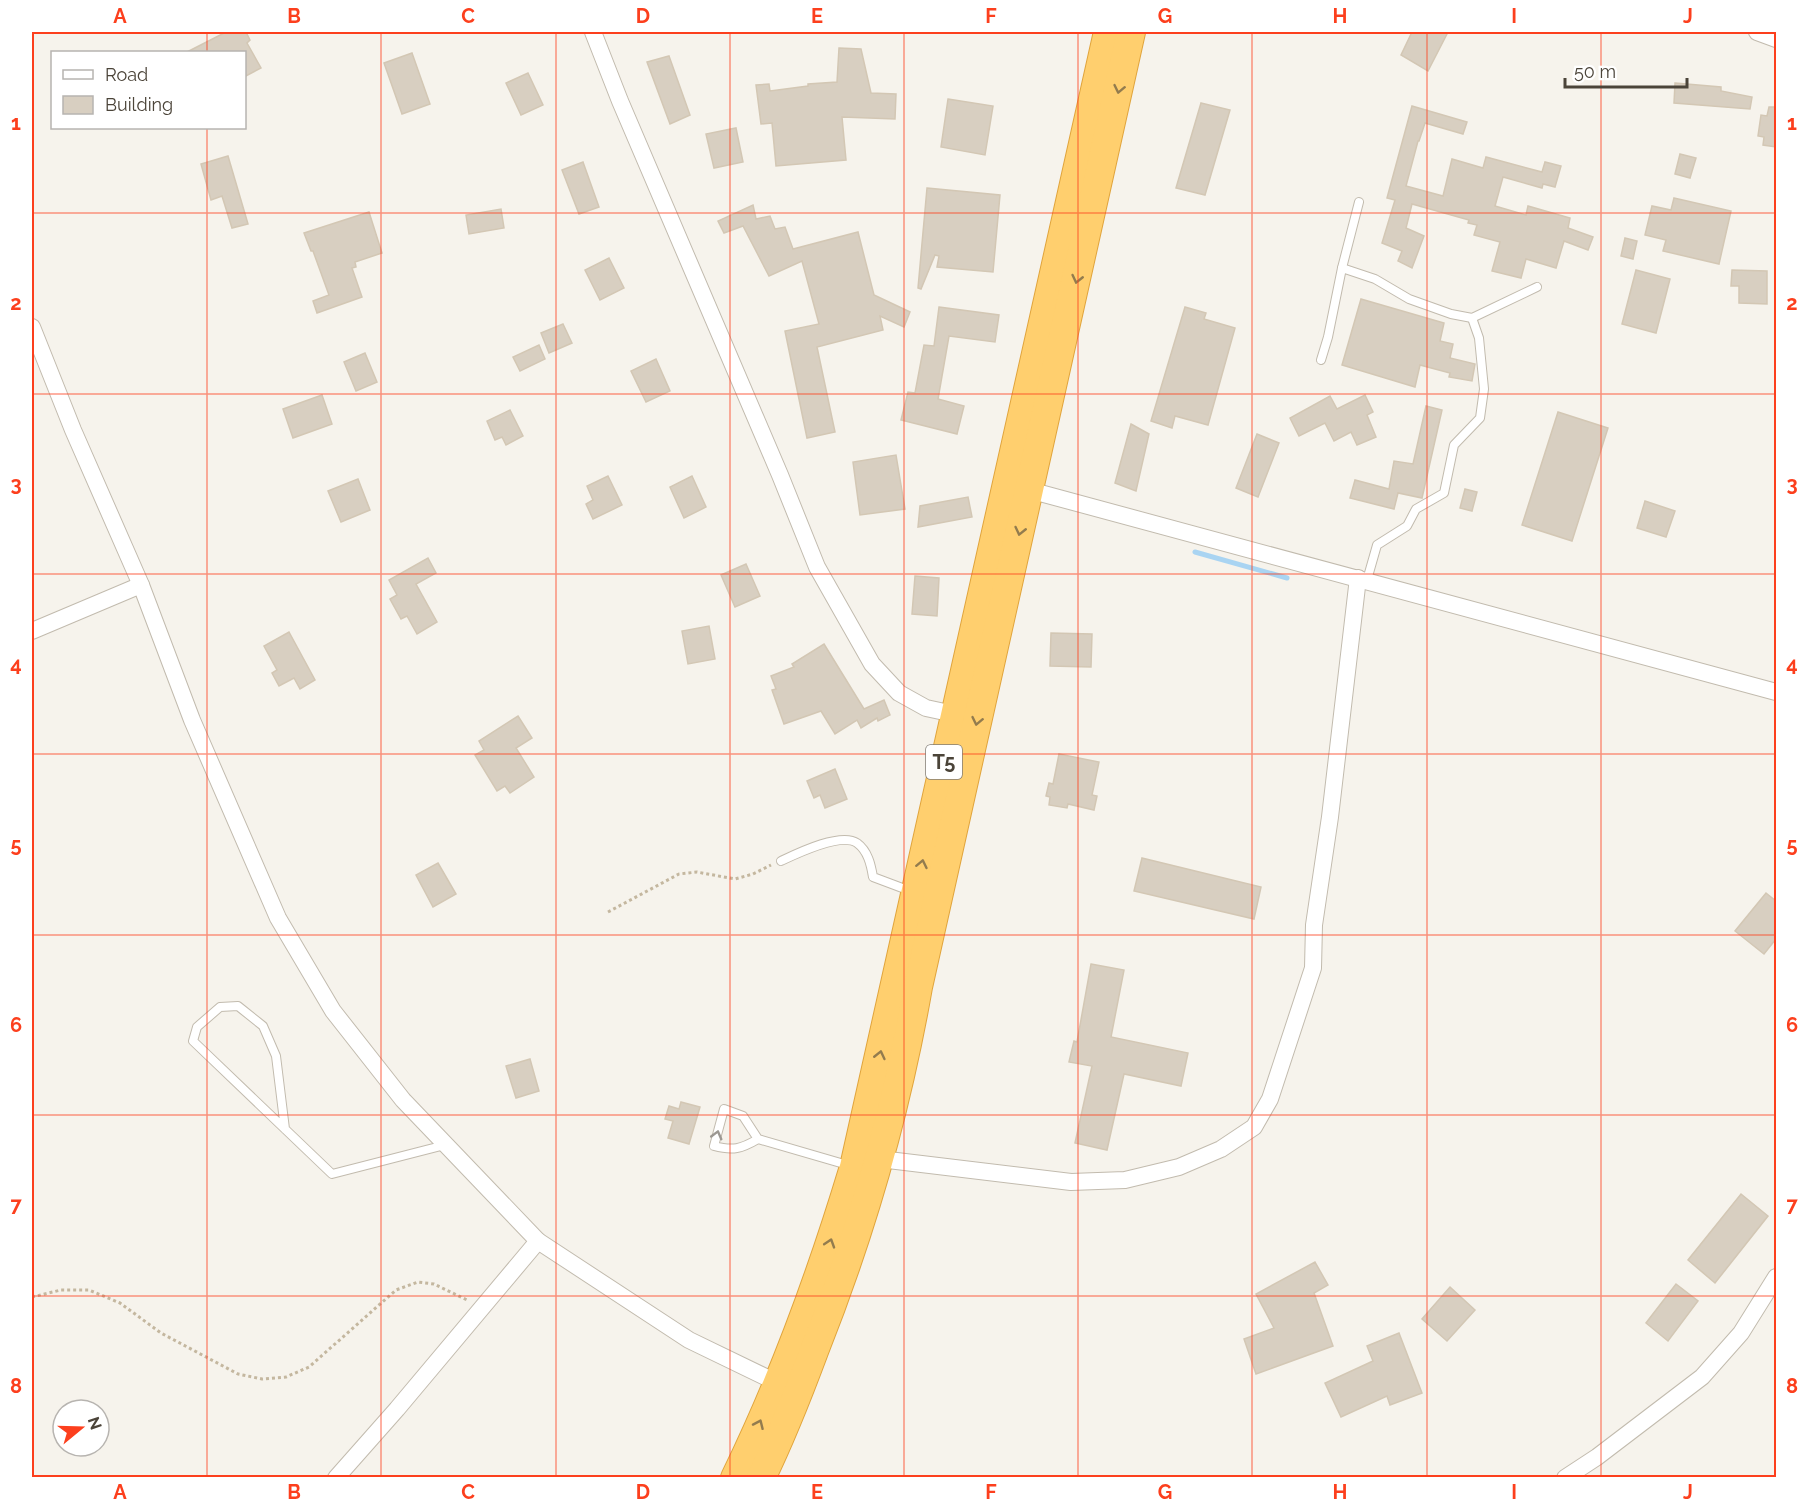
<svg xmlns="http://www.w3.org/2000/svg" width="1808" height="1509" font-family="Raleway,sans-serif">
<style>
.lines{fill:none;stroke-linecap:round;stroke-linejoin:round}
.stream{stroke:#a9d4f2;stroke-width:5}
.building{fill:#d8cfc1;stroke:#d3c7b4;stroke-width:1.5}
.lane-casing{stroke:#c2bbae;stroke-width:10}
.street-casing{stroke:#c2bbae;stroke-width:18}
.highway-casing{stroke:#e0a43c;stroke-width:30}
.path{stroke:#c4b79f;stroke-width:3;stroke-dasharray:3 3;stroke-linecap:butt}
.lane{stroke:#fff;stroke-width:8}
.street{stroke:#fff;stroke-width:16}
.highway{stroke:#ffcf6e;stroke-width:28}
.oneway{stroke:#937c4e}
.oneway2{stroke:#9c9892}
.grid{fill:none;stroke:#fc3f1d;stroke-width:1.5;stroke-opacity:0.55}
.labels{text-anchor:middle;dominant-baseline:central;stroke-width:6;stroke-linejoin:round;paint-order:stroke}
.shield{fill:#fff;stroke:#817c74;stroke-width:1.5}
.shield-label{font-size:20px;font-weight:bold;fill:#4b4439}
.neatline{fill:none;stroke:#fc3f1d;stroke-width:2}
.grid-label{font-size:20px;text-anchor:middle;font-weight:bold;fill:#fc3f1d}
</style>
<rect width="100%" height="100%" fill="#f6f3ec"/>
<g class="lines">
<path class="stream" d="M1195 552 1287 578"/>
</g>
<g class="building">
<path d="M226 32H246L250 40 247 43 261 68 244 77V52H187Z"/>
<path d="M1412 32H1448L1428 71 1401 55Z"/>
<path d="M839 48 861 49 871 93 896 94 895 119 842 117 846 160 776 166 772 123 761 124 756 85 769 84 770 91 808 86V84L837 82Z"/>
<path d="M412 53 430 104 402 114 384 63Z"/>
<path d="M669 56 690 115 670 124 647 62Z"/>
<path d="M528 73 543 105 521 115 506 83Z"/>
<path d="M1675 83 1721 87V91L1752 97 1750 109 1674 103Z"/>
<path d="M948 99 993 106 985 155 941 147Z"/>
<path d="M1201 103 1230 110 1205 195 1176 188Z"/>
<path d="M1412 106 1467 122 1463 134 1425 123 1419 141H1418L1406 186 1443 196 1452 159 1483 168 1486 157 1542 172 1545 162 1561 166 1555 187 1543 184 1542 188 1503 177 1495 206 1526 215 1528 206 1570 218 1568 228 1593 237 1588 250 1564 241 1556 268 1526 259 1521 278 1492 271 1500 242 1474 235 1477 225 1468 223 1469 220 1412 204 1406 228 1424 236 1412 268 1398 261 1402 251 1382 243 1395 200 1387 198Z"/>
<path d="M1769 107H1776V147L1763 145 1764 137 1758 136 1761 115 1767 116Z"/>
<path d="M736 128 743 162 714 168 706 134Z"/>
<path d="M1680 154 1696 158 1690 178 1675 174Z"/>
<path d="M228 156 248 224 232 228 222 196 211 200 201 164Z"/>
<path d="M583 162 599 207 579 214 562 170Z"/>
<path d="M927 188 1000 195 993 272 937 267 939 256 935 255 921 289 918 288Z"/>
<path d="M1674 198 1731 211 1719 264 1663 251 1666 240 1645 235 1652 206 1671 210Z"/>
<path d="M753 205 756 219 770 216 775 229 785 227 793 249 858 232 874 295 910 312 904 327 880 316 883 330 817 347 835 432 807 438 785 331 819 324 802 261 769 276 743 226 724 233 718 221Z"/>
<path d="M501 209 504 228 469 234 466 215Z"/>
<path d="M369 212 382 253 355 262 356 267 352 268 362 297 317 313 313 301 329 295 313 251H311L304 233Z"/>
<path d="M1625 238 1637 241 1633 259 1621 256Z"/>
<path d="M609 258 624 288 600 300 585 270Z"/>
<path d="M1636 270 1670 279 1656 333 1622 324Z"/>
<path d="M1732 270 1767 271V304L1739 303V286H1731Z"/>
<path d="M1361 299 1444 323 1440 341 1453 344 1450 358 1475 364 1472 381 1449 377 1450 373 1420 365 1415 387 1342 365Z"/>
<path d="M939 307 999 315 995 342 949 336 938 399 964 406 957 434 901 420 908 392 915 393 924 345 934 346Z"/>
<path d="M1185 307 1206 313 1204 319 1235 328 1208 425 1175 416 1172 428 1151 421Z"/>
<path d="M563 324 572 343 549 353 541 333Z"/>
<path d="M539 345 545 359 520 371 513 357Z"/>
<path d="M365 353 377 382 356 391 344 362Z"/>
<path d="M656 359 670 391 646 402 631 371Z"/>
<path d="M322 395 332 424 293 438 283 409Z"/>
<path d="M1365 395 1373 412 1367 415 1376 437 1357 445 1351 432 1334 441 1325 423 1299 436 1290 418 1330 396 1337 409Z"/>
<path d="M1426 406 1442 410 1422 498 1398 493 1394 509 1350 498 1355 480 1389 489 1394 461 1413 464Z"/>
<path d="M510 410 523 436 506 445 502 437 495 440 487 421Z"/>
<path d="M1558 412 1608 428 1572 541 1522 525Z"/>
<path d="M1131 424 1149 434 1136 491 1115 483Z"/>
<path d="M1257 434 1279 443 1258 497 1236 488Z"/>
<path d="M896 455 905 509 860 515 853 462Z"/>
<path d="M608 476 622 505 593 519 586 504 593 500 587 486Z"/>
<path d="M692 476 706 507 684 518 670 487Z"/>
<path d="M358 479 370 510 341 522 328 491Z"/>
<path d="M1465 489 1477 492 1472 511 1460 508Z"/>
<path d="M968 497 972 517 918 527 920 506Z"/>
<path d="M1645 501 1675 511 1666 537 1637 528Z"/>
<path d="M428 558 436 573 416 584 437 622 417 634 407 616 401 619 390 599 397 595 389 580Z"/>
<path d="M746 564 760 596 735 607 721 575Z"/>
<path d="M915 576 939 578 937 616 912 614Z"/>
<path d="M709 626 715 659 688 664 682 631Z"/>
<path d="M289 632 315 680 300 689 294 678 279 686 272 673 277 670 264 646Z"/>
<path d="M1051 633 1092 634 1091 667 1050 666Z"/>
<path d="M824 644 864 709 884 700 890 715 878 721 877 718 861 728 857 720 835 734 821 711 784 724 772 690 776 689 771 676 794 667 792 664Z"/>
<path d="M518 716 532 738 516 748 534 777 510 793 505 786 497 791 475 755 484 750 479 741Z"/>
<path d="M1059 754 1099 762 1092 795 1097 796 1094 810 1068 804 1067 808 1049 805 1050 797 1046 796 1049 783 1053 784Z"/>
<path d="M835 769 847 799 825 808 820 795 814 798 807 781Z"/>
<path d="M1142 858 1261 887 1254 919 1134 891Z"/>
<path d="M438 863 456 894 433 907 416 875Z"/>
<path d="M1766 893 1776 901V939L1764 954 1735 931Z"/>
<path d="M1091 964 1124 970 1111 1037 1188 1053 1181 1086 1124 1074 1107 1150 1075 1143 1092 1066 1069 1062 1074 1041 1077 1042Z"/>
<path d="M530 1059 539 1091 516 1098 506 1066Z"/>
<path d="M681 1102 700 1107 689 1144 668 1138 673 1121 665 1119 669 1106 679 1109Z"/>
<path d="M1741 1194 1768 1216 1715 1283 1688 1260Z"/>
<path d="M1315 1262 1328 1285 1314 1293 1333 1346 1256 1374 1244 1339 1274 1328 1256 1294Z"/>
<path d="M1676 1284 1698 1301 1668 1341 1646 1323Z"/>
<path d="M1450 1287 1475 1310 1447 1341 1422 1319Z"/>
<path d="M1399 1333 1422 1393 1390 1405 1387 1396 1341 1417 1325 1383 1373 1361 1367 1346Z"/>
</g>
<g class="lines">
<defs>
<g id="lane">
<path d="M1342 268 1375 279 1409 299 1451 314 1472 318 1537 287"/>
<path d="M1321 360 1328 337 1342 268 1359 202"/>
<path d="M1367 580 1377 545 1407 526 1416 509 1444 493 1454 445 1480 418 1484 389 1479 338 1472 318"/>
<path d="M781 861C798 853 841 832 857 843 868 851 871 865 873 877L913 892"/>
<path d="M285 1129 276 1056 263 1026 238 1006 220 1007 197 1027 193 1041 332 1174 445 1145"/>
<path d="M758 1139C741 1149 733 1151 714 1146L724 1109 743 1116 758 1139 851 1166"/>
</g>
<g id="street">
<path d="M593 32 620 101 780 475 817 567 872 664 899 693 926 708 954 714"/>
<path d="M1757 32 1776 39"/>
<path d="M32 327 73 430 141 585 192 720 278 918 333 1011 403 1100 538 1241 689 1340 784 1386"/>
<path d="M1029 490 1776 692"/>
<path d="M32 631 141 585"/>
<path d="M880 1159 1071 1182 1125 1180 1179 1167 1221 1149 1254 1127 1270 1099 1313 968 1314 925 1330 817 1358 578"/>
<path d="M336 1478 397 1409 538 1241"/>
<path d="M1565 1478 1597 1457 1702 1377 1741 1333 1776 1277"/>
</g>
<g id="highway">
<path d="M735 1478C784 1378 822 1273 854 1167L1108 32"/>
<path d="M761 1478C781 1437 798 1394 814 1351 861 1233 896 1112 918 987L1131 32"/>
</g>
</defs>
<use href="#lane" class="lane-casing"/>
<use href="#street" class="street-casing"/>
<use href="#highway" class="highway-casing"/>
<g class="path">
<path d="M608 912 679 874 697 872 735 879 753 874 771 865"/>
<path d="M32 1297 61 1290H89L120 1303 161 1333 238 1374 262 1379 286 1377 309 1367 396 1290 418 1282 434 1284 467 1300"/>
</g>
<use href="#lane" class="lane"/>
<use href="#street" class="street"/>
<use href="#highway" class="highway"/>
</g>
<defs><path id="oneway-chevron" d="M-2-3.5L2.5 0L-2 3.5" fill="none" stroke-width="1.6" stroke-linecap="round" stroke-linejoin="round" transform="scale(1.5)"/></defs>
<g class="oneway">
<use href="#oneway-chevron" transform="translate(1119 89) rotate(102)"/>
<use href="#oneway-chevron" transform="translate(1077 279) rotate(103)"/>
<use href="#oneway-chevron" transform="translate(1020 531) rotate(103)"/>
<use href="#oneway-chevron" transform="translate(977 721) rotate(102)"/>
<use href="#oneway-chevron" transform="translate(922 864) rotate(-78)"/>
<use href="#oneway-chevron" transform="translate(880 1055) rotate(-77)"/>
<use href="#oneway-chevron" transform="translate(830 1243) rotate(-72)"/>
<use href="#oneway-chevron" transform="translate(759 1424) rotate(-66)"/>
</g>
<use class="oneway2" href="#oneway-chevron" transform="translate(717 1135) rotate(-75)"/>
<path class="grid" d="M207 32V52M381 32V1478M556 32V1478M730 32V1478M904 32V1478M1078 32V1478M1252 32V1478M1427 32V1478M1601 32V1478M207 128V1478M32 213H1776M32 394H1776M32 574H1776M32 754H1776M32 935H1776M32 1115H1776M32 1296H1776"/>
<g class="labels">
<rect class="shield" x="926" y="745" width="36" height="34" rx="4.5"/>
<g class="shield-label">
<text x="944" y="762">T5</text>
</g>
</g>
<rect width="1808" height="1509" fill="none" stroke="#ffffff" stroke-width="66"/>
<rect x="51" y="51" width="195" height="78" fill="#ffffff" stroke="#b7b4b0" stroke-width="1.5"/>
<rect x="63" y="70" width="30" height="9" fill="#ffffff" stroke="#b7b4b0" stroke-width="1.5"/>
<text x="105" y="81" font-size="18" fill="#4b4439">Road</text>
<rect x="63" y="96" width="30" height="18" fill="#d8cfc1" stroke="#b7b4b0" stroke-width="1.5"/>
<text x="105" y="111" font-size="18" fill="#4b4439">Building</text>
<g transform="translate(81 1428) rotate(71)"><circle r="28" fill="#ffffff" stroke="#b7b4b0" stroke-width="1.5"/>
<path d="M0-4.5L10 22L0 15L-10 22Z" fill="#fc3f1d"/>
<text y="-9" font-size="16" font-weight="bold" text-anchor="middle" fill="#4b4439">N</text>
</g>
<path d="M1565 78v9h122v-9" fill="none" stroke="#4b4439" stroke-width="3"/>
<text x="1574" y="78" font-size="18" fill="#4b4439" stroke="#ffffff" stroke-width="4.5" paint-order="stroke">50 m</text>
<rect x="33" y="33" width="1742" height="1443" class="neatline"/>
<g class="grid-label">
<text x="120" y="23">A</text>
<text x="294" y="23">B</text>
<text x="468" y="23">C</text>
<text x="643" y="23">D</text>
<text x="817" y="23">E</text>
<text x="991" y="23">F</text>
<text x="1165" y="23">G</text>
<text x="1340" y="23">H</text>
<text x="1514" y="23">I</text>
<text x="1688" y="23">J</text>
<text x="16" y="130">1</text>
<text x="1792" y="130">1</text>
<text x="16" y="310">2</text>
<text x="1792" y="310">2</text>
<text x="16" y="491">3</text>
<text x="1792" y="491">3</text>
<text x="16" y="671">4</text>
<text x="1792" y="671">4</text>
<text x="16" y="852">5</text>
<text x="1792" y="852">5</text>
<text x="16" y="1032">6</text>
<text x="1792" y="1032">6</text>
<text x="16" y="1212">7</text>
<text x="1792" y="1212">7</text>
<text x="16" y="1393">8</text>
<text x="1792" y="1393">8</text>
<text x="120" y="1499">A</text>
<text x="294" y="1499">B</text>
<text x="468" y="1499">C</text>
<text x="643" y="1499">D</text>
<text x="817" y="1499">E</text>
<text x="991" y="1499">F</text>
<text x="1165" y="1499">G</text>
<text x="1340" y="1499">H</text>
<text x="1514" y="1499">I</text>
<text x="1688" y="1499">J</text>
</g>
</svg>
